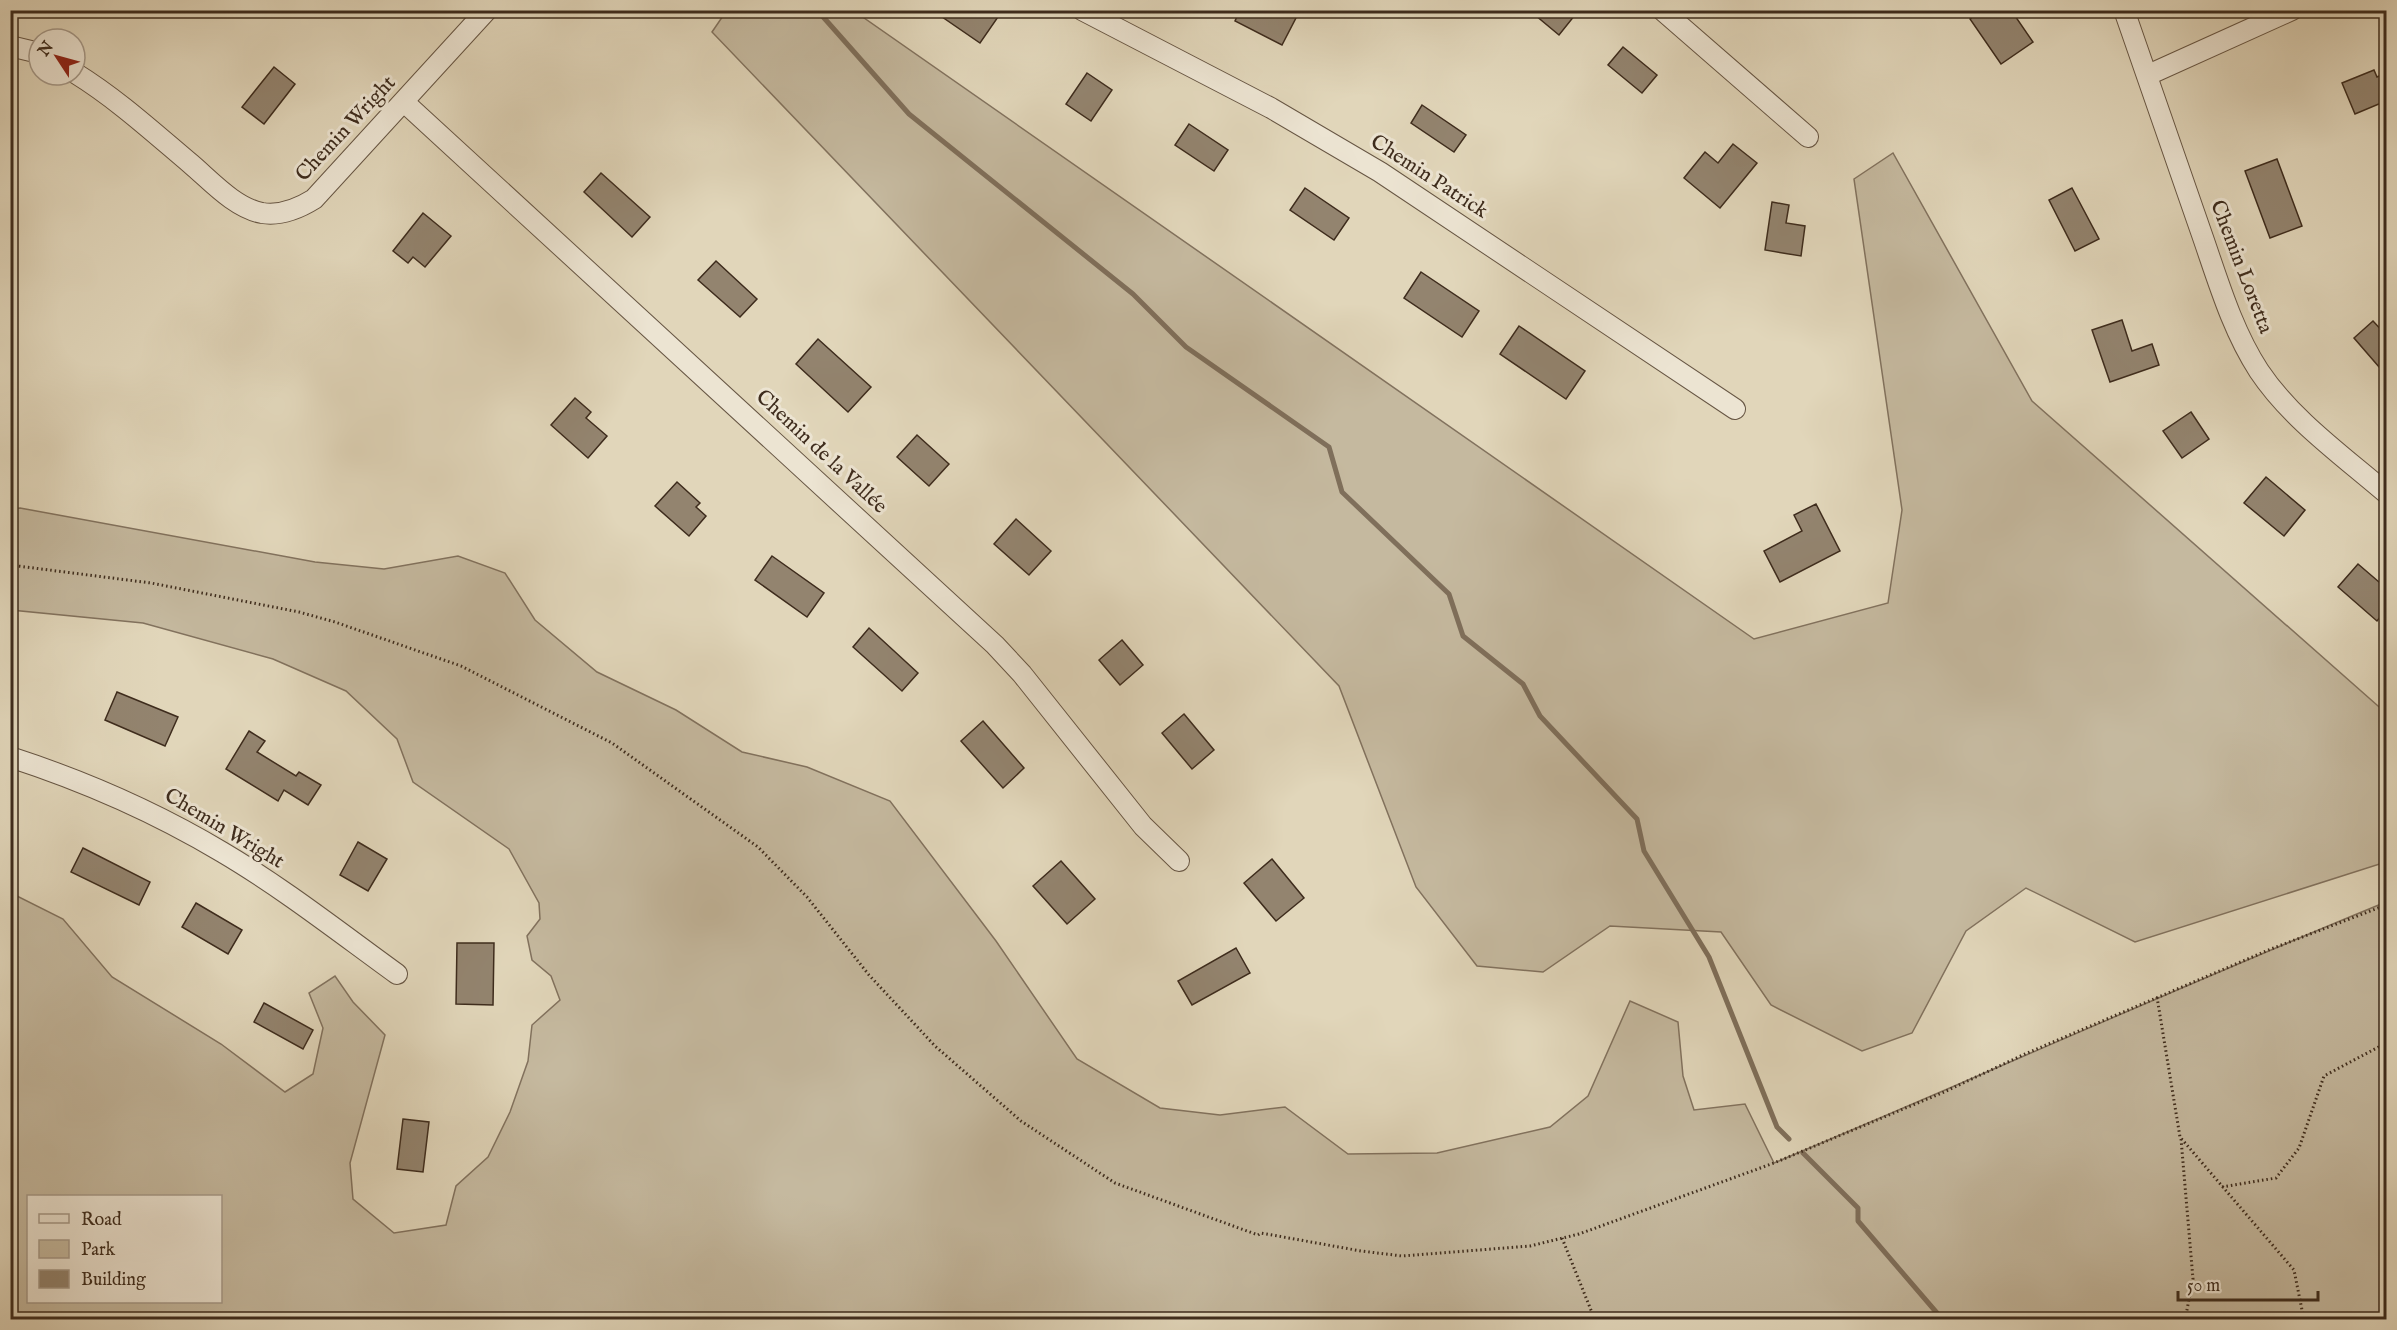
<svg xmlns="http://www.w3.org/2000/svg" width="2397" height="1330" font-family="'IM FELL English',serif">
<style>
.green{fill:#c5b99f;stroke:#82725e;stroke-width:1.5;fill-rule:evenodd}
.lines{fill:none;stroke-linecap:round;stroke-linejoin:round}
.stream{stroke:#7f6f5b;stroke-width:5}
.building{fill:#93846f;stroke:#3e2c1d;stroke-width:1.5}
.street-casing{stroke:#675644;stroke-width:22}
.path{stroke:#3e2c1d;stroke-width:3;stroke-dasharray:1.5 3;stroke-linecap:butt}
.street{stroke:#ece4d2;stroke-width:20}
.labels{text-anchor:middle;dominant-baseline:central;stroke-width:6;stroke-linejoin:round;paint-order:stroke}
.street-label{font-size:21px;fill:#3e2c1d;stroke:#ece4d2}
</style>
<rect width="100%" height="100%" fill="#e1d6ba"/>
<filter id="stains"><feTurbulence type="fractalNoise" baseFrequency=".00333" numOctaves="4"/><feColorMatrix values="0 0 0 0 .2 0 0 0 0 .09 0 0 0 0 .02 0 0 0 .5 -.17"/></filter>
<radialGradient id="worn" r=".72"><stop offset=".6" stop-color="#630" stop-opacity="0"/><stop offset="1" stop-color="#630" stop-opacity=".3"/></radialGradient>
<g class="green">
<path d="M727 10 854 11 1754 639 1888 603 1902 510 1854 179 1893 153 2032 401 2386 713V862L2135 942 2026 888 1966 931 1912 1033 1862 1051 1771 1005 1721 932 1610 926 1543 972 1477 966 1416 887 1339 686 712 32Z"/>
<path d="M20 508 315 562 384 569 458 556 505 573 535 620 597 672 676 710 742 752 807 767 890 801 996 941 1077 1059 1160 1108 1220 1115 1285 1107 1348 1154 1437 1153 1550 1127 1588 1096 1630 1001 1678 1022 1683 1076 1694 1110 1745 1104 1774 1163C1979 1077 2181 986 2386 902V1319H11V893L63 919 112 977 221 1044 285 1092 313 1074 323 1028 309 993 335 976 353 1002 385 1035 350 1163 353 1199 394 1233 446 1225 456 1186 488 1157 510 1112 528 1061 532 1025 560 1000 551 976 532 960 527 936 540 919 539 903 509 849 413 782 397 739 346 691 273 659 143 623 11 610V509ZM28 1196H220V1302H28Z"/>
</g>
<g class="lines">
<g class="stream">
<path d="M817 10 909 114 1133 294 1186 347 1329 447 1342 492 1449 594 1463 636 1523 684 1540 716 1637 819 1644 851 1709 957 1777 1127 1789 1139"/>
<path d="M1803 1153 1858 1208V1221L1943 1320"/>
</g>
</g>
<g class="building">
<path d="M932 10H989L998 17 980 43Z"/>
<path d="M1240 10H1290L1298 14 1282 45 1235 21Z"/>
<path d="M1529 10H1579L1559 35Z"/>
<path d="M1982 10H2011L2033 42 2001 64 1970 19Z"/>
<path d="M1623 47 1657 75 1642 93 1608 65Z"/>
<path d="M274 67 295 84 264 124 242 107Z"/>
<path d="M2374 70 2377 77 2386 73V101L2355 114 2342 83Z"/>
<path d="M1087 73 1112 90 1091 121 1066 104Z"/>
<path d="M1422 105 1466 135 1454 152 1411 123Z"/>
<path d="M1189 124 1228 150 1214 171 1175 145Z"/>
<path d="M1733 144 1757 163 1720 208 1684 178 1705 152 1718 163Z"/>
<path d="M2277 159 2302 226 2270 238 2245 171Z"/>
<path d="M601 173 650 217 632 237 584 192Z"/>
<path d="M1305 188 1349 218 1334 240 1290 210Z"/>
<path d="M2072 188 2099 239 2075 251 2049 200Z"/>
<path d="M1772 202 1789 205 1786 223 1805 226 1801 256 1765 250Z"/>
<path d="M423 213 451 236 425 267 413 257 408 263 393 251Z"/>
<path d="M716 261 757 299 740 317 698 280Z"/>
<path d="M1421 272 1479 311 1462 337 1404 298Z"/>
<path d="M2122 320 2132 351 2152 344 2159 365 2110 382 2092 330Z"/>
<path d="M2373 321 2386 335V375L2354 338Z"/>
<path d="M1519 326 1585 371 1566 399 1500 354Z"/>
<path d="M818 339 871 387 848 412 796 364Z"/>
<path d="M575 398 591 412 586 418 607 436 588 458 551 425Z"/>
<path d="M2191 412 2209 439 2182 458 2163 431Z"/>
<path d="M917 435 949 464 929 486 897 457Z"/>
<path d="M2266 477 2305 510 2284 536 2244 503Z"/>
<path d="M677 482 700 503 696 507 706 516 689 536 655 506Z"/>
<path d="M1816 504 1840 551 1780 582 1764 551 1802 531 1794 515Z"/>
<path d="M1016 519 1051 551 1029 575 994 544Z"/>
<path d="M772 556 824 593 807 617 755 580Z"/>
<path d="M2358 564 2386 588V610L2377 621 2338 587Z"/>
<path d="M869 628 918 673 902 691 853 647Z"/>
<path d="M1122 640 1143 665 1120 685 1099 660Z"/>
<path d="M117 692 178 717 165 746 105 720Z"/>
<path d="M1184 714 1214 750 1192 769 1162 733Z"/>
<path d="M983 721 1024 768 1003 788 961 741Z"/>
<path d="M249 731 265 741 257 752 296 776 299 772 321 785 308 805 284 790 278 801 226 769Z"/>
<path d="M358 842 387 859 368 891 340 875Z"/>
<path d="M83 848 150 882 139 905 71 872Z"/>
<path d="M1272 859 1304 898 1276 921 1244 883Z"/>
<path d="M1061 861 1095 899 1067 924 1033 886Z"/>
<path d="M196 903 242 930 228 954 182 927Z"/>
<path d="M457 943H494L493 1005 456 1004Z"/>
<path d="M1236 948 1250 973 1192 1005 1178 981Z"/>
<path d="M264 1003 313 1030 303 1049 254 1022Z"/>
<path d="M403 1119 429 1122 423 1172 397 1169Z"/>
</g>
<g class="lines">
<defs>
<g id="street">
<path d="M1082 10 1271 108 1380 172 1735 409"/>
<path d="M1662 10 1808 137"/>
<path d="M2124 10C2150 83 2175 156 2200 229 2217 277 2231 328 2259 371 2291 419 2343 456 2386 493"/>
<path d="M10 46 39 53"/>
<path d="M75 73C117 99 153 132 191 164 211 181 235 208 262 213 281 216 298 209 314 199L487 10"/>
<path d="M2148 75 2292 10"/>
<path d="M404 102 995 645 1022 674 1143 826 1179 861"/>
<path d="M10 757C84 781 155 812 222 852 283 888 339 932 397 974"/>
</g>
</defs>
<use href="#street" class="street-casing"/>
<g class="path">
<path d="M10 565 151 583 299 612 335 622 461 666 612 743 758 847 807 897 869 975 935 1046 1021 1121 1115 1183 1258 1235 1261 1233 1361 1251 1402 1256 1530 1246 1579 1234 1774 1163 1944 1092 2025 1054 2271 949 2386 905"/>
<path d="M2157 997 2180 1137 2294 1270 2304 1320"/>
<path d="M2181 1139 2193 1279 2185 1320"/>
<path d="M2222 1187 2276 1178 2299 1148 2324 1076 2386 1043"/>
<path d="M1562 1238 1595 1320"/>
</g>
<use href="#street" class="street"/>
</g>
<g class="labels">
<g class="street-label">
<text transform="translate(346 129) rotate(-47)">Chemin Wright</text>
<text transform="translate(1429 177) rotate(33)">Chemin Patrick</text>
<text transform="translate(2241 267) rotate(69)">Chemin Loretta</text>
<text transform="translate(821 452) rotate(43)">Chemin de la Vallée</text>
<text transform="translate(224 829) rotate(31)">Chemin Wright</text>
</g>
</g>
<rect width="2397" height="1330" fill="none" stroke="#e1d6ba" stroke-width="36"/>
<rect x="12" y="12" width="2373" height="1306" fill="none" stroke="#3e2c1d" stroke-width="3"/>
<rect x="18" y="18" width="2361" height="1294" fill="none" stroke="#3e2c1d" stroke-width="1.5"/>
<rect x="27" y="1195" width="195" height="108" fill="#ece4d2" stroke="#a69a8a" stroke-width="1.5"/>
<rect x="39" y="1214" width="30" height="9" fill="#ece4d2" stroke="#a69a8a" stroke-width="1.5"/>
<text x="81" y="1225" font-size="18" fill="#3e2c1d">Road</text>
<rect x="39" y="1240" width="30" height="18" fill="#c5b99f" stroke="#a69a8a" stroke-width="1.5"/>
<text x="81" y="1255" font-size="18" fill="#3e2c1d">Park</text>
<rect x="39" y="1270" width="30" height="18" fill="#93846f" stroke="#a69a8a" stroke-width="1.5"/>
<text x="81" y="1285" font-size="18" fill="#3e2c1d">Building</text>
<g transform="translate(57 57) rotate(306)"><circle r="28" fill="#ece4d2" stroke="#a69a8a" stroke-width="1.5"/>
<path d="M0-4.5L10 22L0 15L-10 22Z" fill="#8f2418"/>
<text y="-9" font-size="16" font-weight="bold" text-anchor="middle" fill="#3e2c1d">N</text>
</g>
<path d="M2178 1291v9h140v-9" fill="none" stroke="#3e2c1d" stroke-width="3"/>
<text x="2187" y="1291" font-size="18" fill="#3e2c1d" stroke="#ece4d2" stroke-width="4.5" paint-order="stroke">50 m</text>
<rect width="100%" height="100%" filter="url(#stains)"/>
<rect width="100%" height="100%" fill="url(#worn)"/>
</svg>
